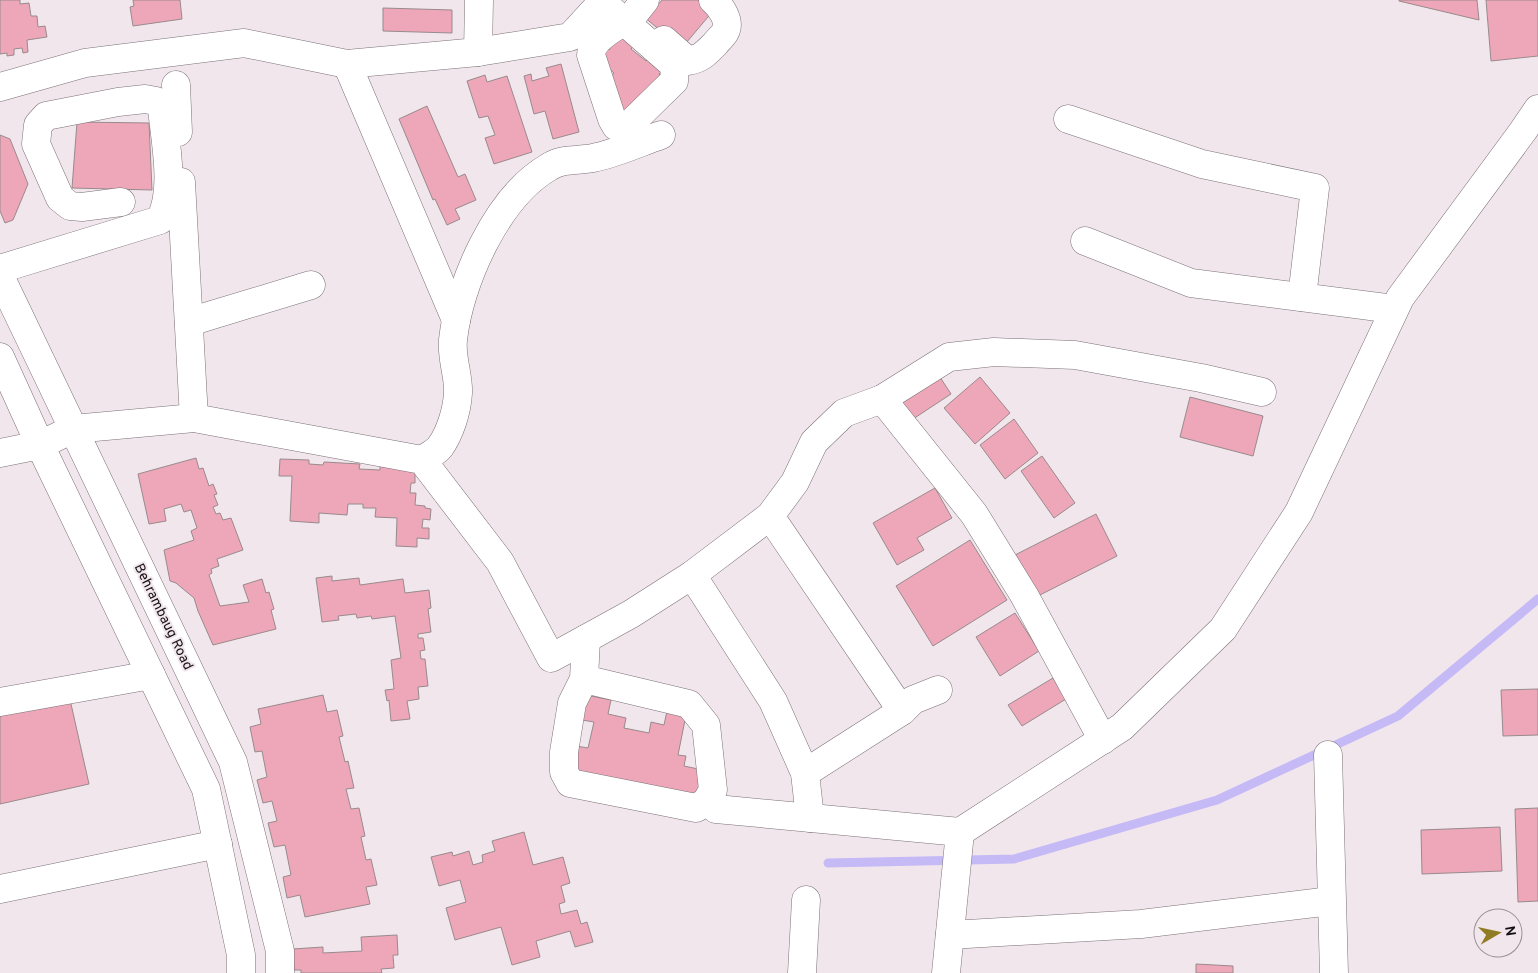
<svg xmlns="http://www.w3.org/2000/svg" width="1538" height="973" font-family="Overpass,sans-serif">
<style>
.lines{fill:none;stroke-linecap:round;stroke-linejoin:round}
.stream{stroke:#c5b9f6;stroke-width:9}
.building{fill:#eea7b9;stroke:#988a8d}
.minor-casing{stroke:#7b7177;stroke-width:29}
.primary-casing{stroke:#7b7177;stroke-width:29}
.minor{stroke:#fff;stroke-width:28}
.primary{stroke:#fff;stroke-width:28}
.labels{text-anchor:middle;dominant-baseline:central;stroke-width:4;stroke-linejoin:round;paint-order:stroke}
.street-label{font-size:14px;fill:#151113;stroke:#f2e6ed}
</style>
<rect width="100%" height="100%" fill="#f2e6ed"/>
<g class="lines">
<path class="stream" d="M828 863 1014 859 1217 800 1398 716 1538 599"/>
</g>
<g class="building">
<path d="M0 0H20V4L29 3 31 16H37L38 27 45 26 47 37 27 40 28 52 23 53 22 48 14 49V55L7 56V53L0 54Z"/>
<path d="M133 0H180L182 19 133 26 130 7 134 6Z"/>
<path d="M662 0H702L713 11 686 43 668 37 643 16 651 13Z"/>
<path d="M1399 0H1477L1479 20 1399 1Z"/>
<path d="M1486 0H1538V56L1491 61Z"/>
<path d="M383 8 452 10V33L383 31Z"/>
<path d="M618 29 635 44 631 49 646 61 649 57 663 70 659 74 667 81 624 120 611 108 620 98 612 90 607 81 614 73 595 57 604 46 609 50 614 43Z"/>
<path d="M561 64 579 132 553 139 545 111 534 114 524 76 531 74 532 81 549 76 546 68Z"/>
<path d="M485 75 487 82 507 76 532 152 494 164 485 138 495 135 488 116 479 118 467 81Z"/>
<path d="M427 106 458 177 465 174 476 200 455 209 460 219 447 225 435 199 433 200 399 119Z"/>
<path d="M77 122 149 123 152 190 72 188Z"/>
<path d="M0 135 10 139 28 184 13 220 5 223 0 211Z"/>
<path d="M936 371 951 394 910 421 895 399Z"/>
<path d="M980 377 1010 413 975 444 944 408Z"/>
<path d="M1190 397 1263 416 1253 456 1180 437Z"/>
<path d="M1014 419 1038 453 1005 479 980 445Z"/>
<path d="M1042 456 1075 503 1054 518 1021 471Z"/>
<path d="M196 458 199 469 203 468 209 486 213 484 217 494 214 495 218 505 213 507 216 514 220 513 223 520 231 518 243 550 217 559 219 566 211 569 212 573 209 575 220 606 249 602 243 585 262 579 266 593 269 592 274 609 271 610 276 629 213 645 198 611 194 598 176 583 170 581 164 550 194 540 191 531 197 528 191 510 184 512 181 504 164 509 166 521 149 524 138 474Z"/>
<path d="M280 459 309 460V464L323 465 324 462 360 464 359 469 380 470V464L415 472V483H411L410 493H416L415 505 425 506V508L431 509 430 520 423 519 422 528H429V539L417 538V547L396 546 397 518 375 517 376 508H363V504H348L347 515 319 513V523L290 521 292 476H279Z"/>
<path d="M935 488 952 518 917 538 924 550 897 565 873 523Z"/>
<path d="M1096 514 1117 556 1030 600 1009 558Z"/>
<path d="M970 540 1007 600 933 646 896 586Z"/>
<path d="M332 576V581L359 578 360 585 403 579 405 593 429 590 431 608 428 609 431 632 418 634V638H423L425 650 420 651 421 659H425L428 686 418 687 419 699 407 701 410 719 391 721 389 700 387 701 385 690 394 689 391 660 401 658 395 616 372 619 371 616 357 618 356 614 338 616 339 620 322 622 316 578Z"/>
<path d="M1015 613 1039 651 1000 676 976 637Z"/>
<path d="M1053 678 1066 699 1022 726 1008 705Z"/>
<path d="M1538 689V735L1503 736 1501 690Z"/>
<path d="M69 695 89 784 0 804V711Z"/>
<path d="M323 695 327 712 337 710 343 736 339 737 345 762 348 761 354 788 346 789 351 809 359 808 365 836 361 837 366 860 371 859 377 885 366 887 370 904 305 917 300 895 287 898 283 877 291 875 285 845 274 847 268 823 277 821 272 801 263 803 257 780 267 777 262 751 255 752 250 727 261 724 258 709Z"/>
<path d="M586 695 611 700 608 714 626 718 624 728 649 733 651 722 664 725 667 711 686 715 678 755 686 756 684 766 703 770 697 798 571 772 576 746 588 748 594 722 582 720Z"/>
<path d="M1538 808V901L1518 902 1515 809Z"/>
<path d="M1500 827 1502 871 1422 874 1421 830Z"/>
<path d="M524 832 533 865 563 857 570 883 561 886 565 902 559 904 561 914 577 910 581 924 587 922 593 942 575 947 570 931 536 941 540 957 512 965 501 927 455 940 446 908 466 902 460 880 439 886 431 857 452 852 453 856 469 851 473 865 483 862 482 855 495 851 492 841Z"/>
<path d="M397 935 398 955H393L394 968 381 969 382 973H301V970H294L293 949 323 947V953L362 951 361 937Z"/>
<path d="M1196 964 1233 966V973H1196Z"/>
</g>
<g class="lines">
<defs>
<g id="minor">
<path d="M602 2 675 66 674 81 630 124 622 127 616 126 612 119 591 55C591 39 613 29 624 21"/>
<path d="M634 14 645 0"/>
<path d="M664 40 688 61C701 59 706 53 715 44 718 40 723 36 725 32 731 21 721 7 713 0"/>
<path d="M478 52 479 0"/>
<path d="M347 64 456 320"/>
<path d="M176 85 178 132"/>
<path d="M0 87 85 63 244 43 347 64 478 52 570 37 604 0"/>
<path d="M1068 119 1202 164 1315 188 1302 297"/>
<path d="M181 182 194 418"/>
<path d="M1085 241 1191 283 1394 309"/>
<path d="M0 269 160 220C176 190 165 142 162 108L156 101 145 99 118 102 46 116 38 125 36 144 60 198 70 206 82 207 121 202"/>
<path d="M189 322 311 285"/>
<path d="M882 399 974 514 1024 595 1103 740"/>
<path d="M0 453 40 445 73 429 194 418 422 460 500 562 551 658 631 614 692 575 770 516 795 482 814 442 844 413 882 399 949 357 994 352 1075 355 1201 378 1262 392"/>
<path d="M422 460C428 456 436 452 440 447 450 433 457 411 458 393 459 376 451 358 453 340 459 283 497 197 549 167 563 158 578 161 593 158 617 153 638 143 661 135"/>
<path d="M770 516 902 711"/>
<path d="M692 575 773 701 805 773 810 818"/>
<path d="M584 679 689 704 706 725 713 790 706 802 696 808 570 783 564 772V752L572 703 584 679 586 639"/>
<path d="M0 702 151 675"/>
<path d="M1328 755 1334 973"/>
<path d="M805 773 902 711 913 700 938 690"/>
<path d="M716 809 960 832 1122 727 1223 629 1299 512 1400 298 1523 131 1538 109"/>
<path d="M0 889 218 844"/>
<path d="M950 935 1141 924 1331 901"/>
<path d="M802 973 806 900"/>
<path d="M946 973 960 832"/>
</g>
<g id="primary">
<path d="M0 276 233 762 280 951V973"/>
<path d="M0 357 40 445 206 789 241 955V973"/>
</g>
</defs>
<use href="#minor" class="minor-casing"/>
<use href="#primary" class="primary-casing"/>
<use href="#minor" class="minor"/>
<use href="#primary" class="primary"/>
</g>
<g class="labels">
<g class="street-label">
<text transform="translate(163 617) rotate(64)">Behrambaug Road</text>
</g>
</g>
<g transform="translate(1498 933) rotate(81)"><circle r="24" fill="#f2e6ed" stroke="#9a9196"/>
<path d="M0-4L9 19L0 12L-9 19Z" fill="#907d23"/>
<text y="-8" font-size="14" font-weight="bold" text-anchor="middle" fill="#151113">N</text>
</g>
</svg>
